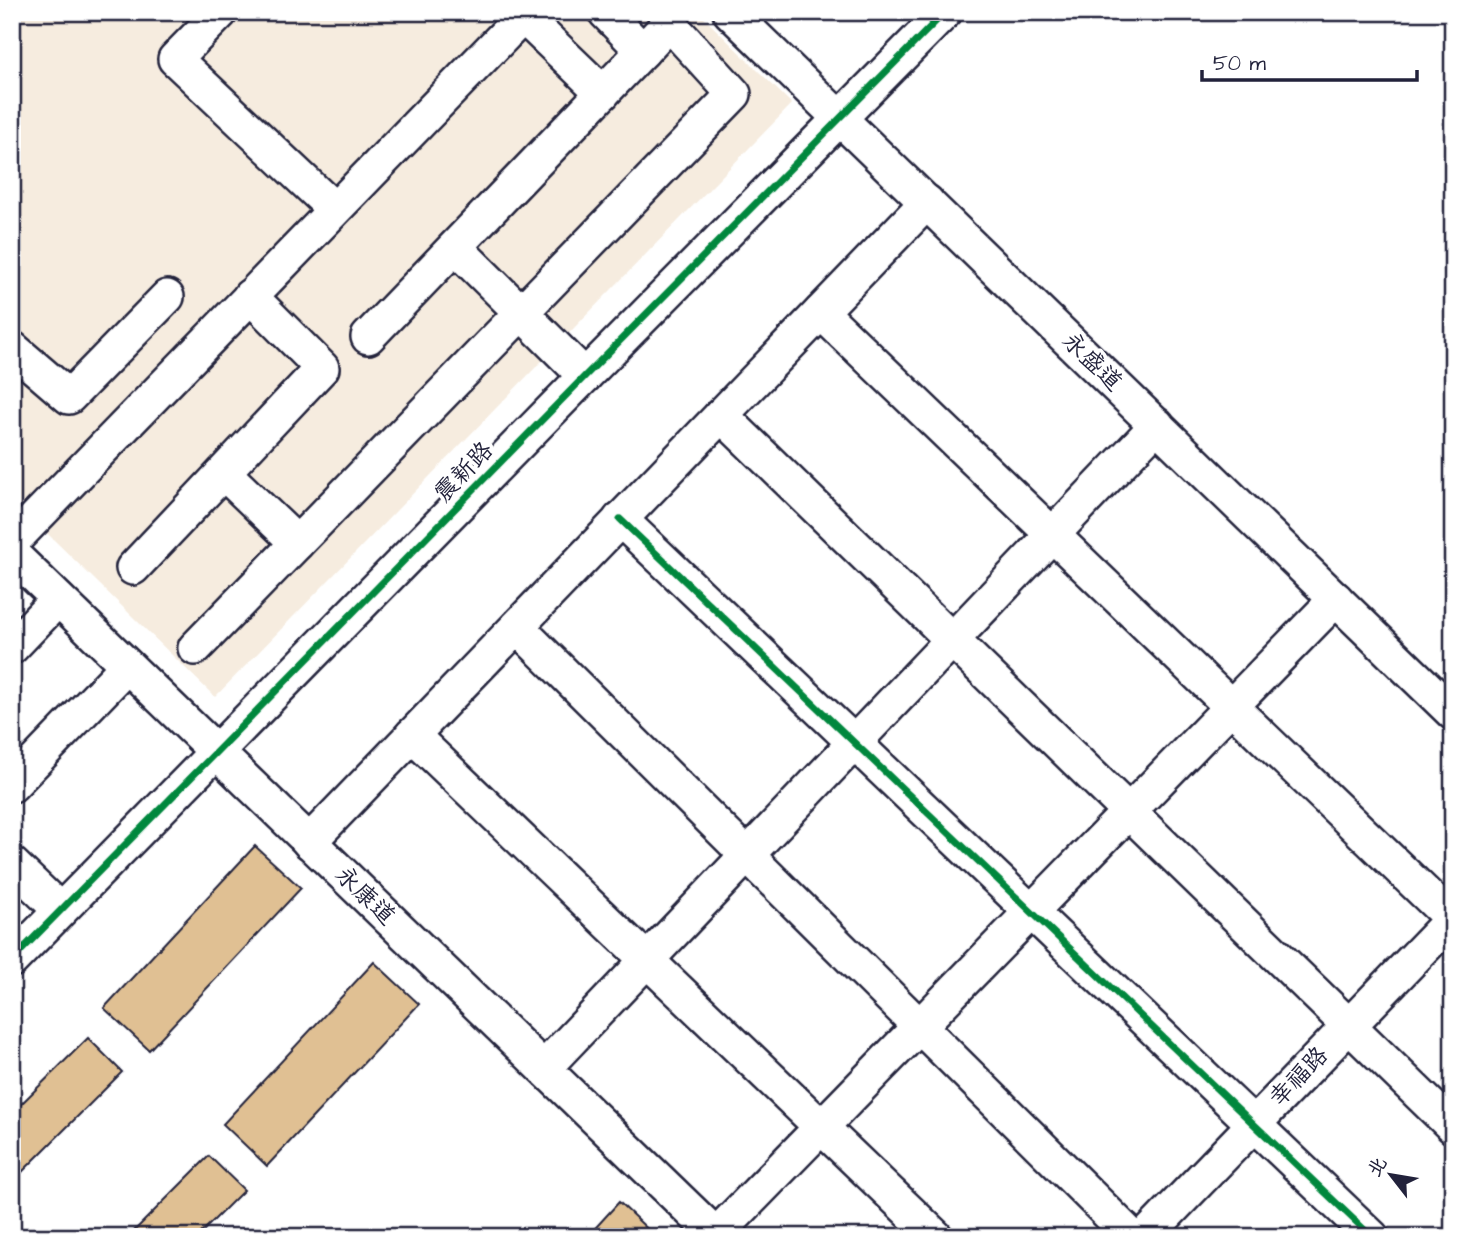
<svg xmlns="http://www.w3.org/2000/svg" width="1465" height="1249" font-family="'Architects Daughter','LXGW WenKai TC',sans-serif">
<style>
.built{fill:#f6ecdf}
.building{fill:#e0c093;stroke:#22223b;stroke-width:2}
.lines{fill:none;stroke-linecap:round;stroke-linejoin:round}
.minor-casing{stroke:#22223b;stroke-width:38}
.minor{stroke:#fff;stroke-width:33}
.cycleway-casing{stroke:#fff;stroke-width:11}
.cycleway{stroke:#00873e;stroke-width:7}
.labels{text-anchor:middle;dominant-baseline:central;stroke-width:7;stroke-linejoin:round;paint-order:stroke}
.street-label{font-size:24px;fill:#22223b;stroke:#fff}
</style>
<rect width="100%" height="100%" fill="#fff"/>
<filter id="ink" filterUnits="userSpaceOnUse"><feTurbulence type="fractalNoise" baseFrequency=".0143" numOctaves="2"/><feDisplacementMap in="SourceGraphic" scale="14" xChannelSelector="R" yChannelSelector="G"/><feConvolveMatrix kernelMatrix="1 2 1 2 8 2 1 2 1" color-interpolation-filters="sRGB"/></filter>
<g filter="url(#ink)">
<path class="built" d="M12 12H698L792 104 215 697 12 499Z"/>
<g class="building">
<path d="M255 846 301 888 149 1050 104 1008Z"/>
<path d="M374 962 419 1004 267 1166 223 1124Z"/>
<path d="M88 1038 122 1072 12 1182V1113Z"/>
<path d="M209 1156 244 1190 197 1237H128Z"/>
<path d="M619 1202 656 1237H587Z"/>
</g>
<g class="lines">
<defs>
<g id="minor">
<path d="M221 12 175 59 334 209"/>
<path d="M730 12 1453 713"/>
<path d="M523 16 603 93"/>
<path d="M455 247 585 376"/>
<path d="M821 312 1453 920"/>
<path d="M368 337 643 51"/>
<path d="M12 348 69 397 167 297"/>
<path d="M721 415 1453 1127"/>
<path d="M224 473 297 543"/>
<path d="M620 519 1372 1237"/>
<path d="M12 542 527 12"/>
<path d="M12 554 718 1237"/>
<path d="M133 568 322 368 250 296"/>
<path d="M517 627 1132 1237"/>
<path d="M12 647 58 599"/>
<path d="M195 648 734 94 669 23 643 51 605 12"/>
<path d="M412 735 936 1237"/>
<path d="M12 785 127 666"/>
<path d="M309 842 927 202"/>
<path d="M12 864 60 910"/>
<path d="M12 960 585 376 945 12"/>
<path d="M544 1068 1157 425"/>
<path d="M716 1235 1336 599"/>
<path d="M1145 1237 1453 918"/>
</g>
</defs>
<use href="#minor" class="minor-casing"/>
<use href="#minor" class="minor"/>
<defs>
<g id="cycleway">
<path d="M620 519 1372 1237"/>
<path d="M12 960 585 376 945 12"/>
</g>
</defs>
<use href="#cycleway" class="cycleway-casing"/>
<use href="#cycleway" class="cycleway"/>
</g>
</g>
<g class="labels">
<g class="street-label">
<text transform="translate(1092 362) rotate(44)">永盛道</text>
<text transform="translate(464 472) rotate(-46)">震新路</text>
<text transform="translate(365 896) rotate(44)">永康道</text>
<text transform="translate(1299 1077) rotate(-46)">幸福路</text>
</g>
</g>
<rect width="1465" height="1249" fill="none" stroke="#fff" stroke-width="42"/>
<rect x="21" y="21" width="1423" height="1207" fill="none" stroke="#22223b" stroke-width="2.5" filter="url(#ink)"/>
<g transform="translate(1391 1175) rotate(301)" stroke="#ffffff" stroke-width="5" paint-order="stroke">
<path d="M0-5L12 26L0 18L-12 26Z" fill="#22223b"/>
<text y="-10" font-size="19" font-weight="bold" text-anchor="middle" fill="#22223b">北</text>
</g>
<path d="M1202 70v10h215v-10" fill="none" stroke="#22223b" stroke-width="3.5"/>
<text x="1213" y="70" font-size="21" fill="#22223b" stroke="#ffffff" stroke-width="5" paint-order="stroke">50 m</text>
</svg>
